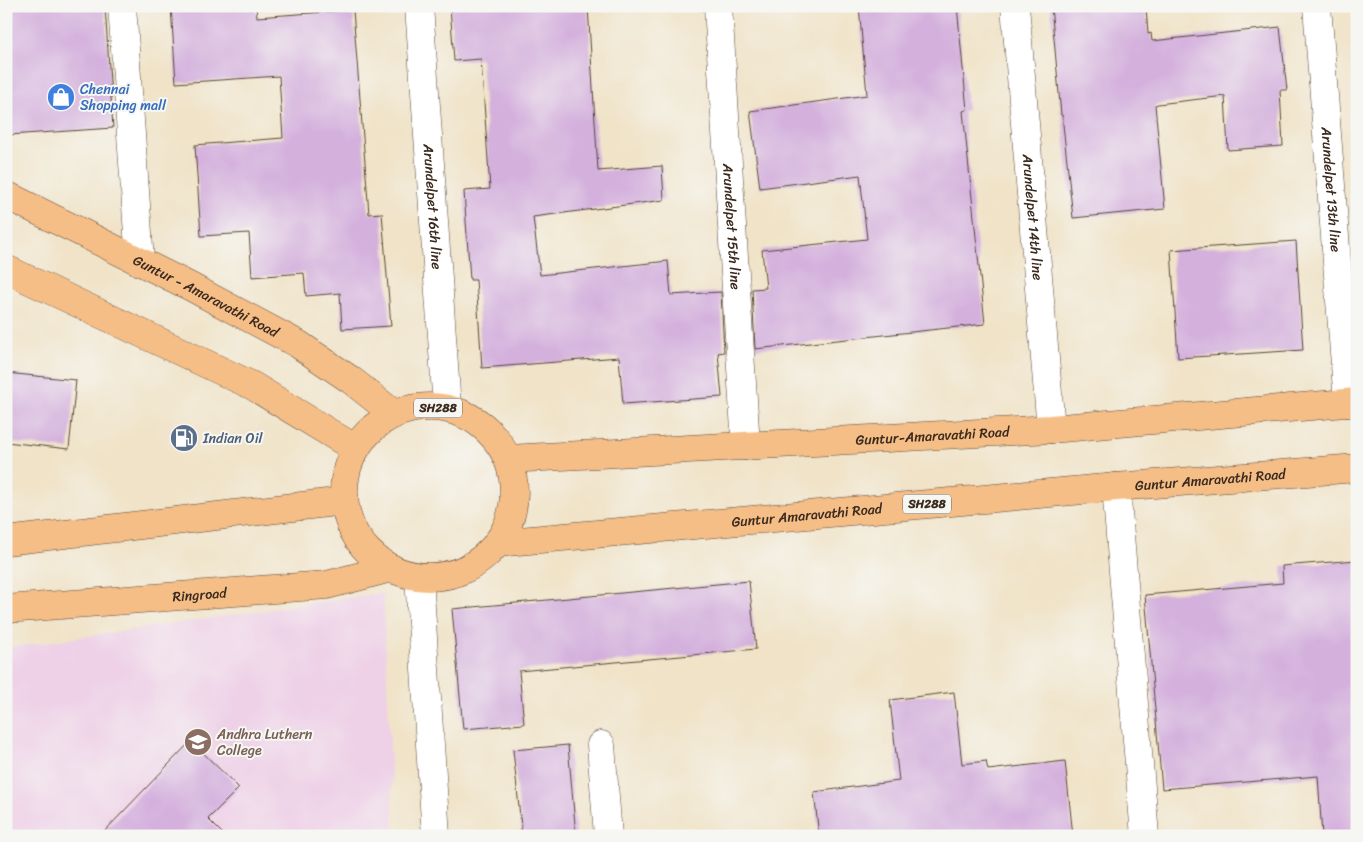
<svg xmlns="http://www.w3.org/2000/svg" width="1363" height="842" font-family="Sriracha,sans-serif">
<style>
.built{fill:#eed0e7}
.building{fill:#d4b1dd}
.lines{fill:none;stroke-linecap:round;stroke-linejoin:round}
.minor-casing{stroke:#564638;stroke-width:29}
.major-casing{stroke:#564638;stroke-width:29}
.minor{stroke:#fff;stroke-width:28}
.major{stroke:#f6be87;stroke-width:28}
.labels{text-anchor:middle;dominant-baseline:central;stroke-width:4;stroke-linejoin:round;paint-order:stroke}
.shield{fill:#f6f6f2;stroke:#73675e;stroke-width:1}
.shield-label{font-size:12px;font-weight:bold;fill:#3b2a1e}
.shop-label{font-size:14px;fill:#366cbe;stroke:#f6f6f2;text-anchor:start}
.street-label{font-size:14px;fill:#3b2a1e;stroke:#f6f6f2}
.service-label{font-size:14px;fill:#4e5e75;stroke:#f6f6f2;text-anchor:start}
.education-label{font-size:14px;fill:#785e54;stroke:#f6f6f2;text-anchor:start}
</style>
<rect width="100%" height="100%" fill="#f6f6f2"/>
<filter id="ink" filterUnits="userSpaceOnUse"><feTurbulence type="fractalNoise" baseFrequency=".02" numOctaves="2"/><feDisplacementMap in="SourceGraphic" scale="10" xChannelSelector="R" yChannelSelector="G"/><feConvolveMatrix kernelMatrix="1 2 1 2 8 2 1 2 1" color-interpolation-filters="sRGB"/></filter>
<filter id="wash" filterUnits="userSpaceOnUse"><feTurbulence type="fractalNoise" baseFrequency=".0096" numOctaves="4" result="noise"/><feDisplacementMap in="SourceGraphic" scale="20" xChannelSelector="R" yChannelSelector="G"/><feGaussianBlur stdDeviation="1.12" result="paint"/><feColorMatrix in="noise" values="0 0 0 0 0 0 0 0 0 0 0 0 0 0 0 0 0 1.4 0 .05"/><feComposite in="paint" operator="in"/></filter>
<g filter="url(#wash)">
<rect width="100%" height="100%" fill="#f0e3c8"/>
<path class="built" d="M383 593 394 836H6V648Z"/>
<g id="blocks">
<g class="building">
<path d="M6 6H105L113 128 9 135 6 91Z"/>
<path d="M171 6H256L257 17 353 10 369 214 382 213 391 326 342 329 340 293 306 296 304 273 252 277 249 233 201 236 195 145 283 138 279 76 176 83Z"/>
<path d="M450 6H588L598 171 662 166 664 200 533 217 540 275 668 261 671 295 721 292 724 352 718 353 722 397 623 404 619 357 482 368 476 280H470L464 191 490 189 481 59 454 61Z"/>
<path d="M859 6H957L967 110 963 111 985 324 755 349 752 289 766 288 762 250 867 239 860 175 760 188 750 111 867 95Z"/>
<path d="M1051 6H1146L1148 34 1151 33 1152 41 1280 27 1287 90H1280L1283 146 1228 150 1225 96 1158 104 1155 105 1165 209 1073 218 1062 115H1061Z"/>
<path d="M1296 241 1303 350 1178 358 1171 250Z"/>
<path d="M6 373 76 380 69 449 6 442Z"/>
<path d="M1357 560V836H1322L1318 776 1162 789 1145 595 1283 583 1282 566Z"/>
<path d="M749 581 756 649 519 671 524 724 463 729 452 609Z"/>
<path d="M954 692 962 764 986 761 988 770 1065 761 1073 836H819L814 792 899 781 890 700Z"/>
<path d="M191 741 239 788 208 819 225 836H100Z"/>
<path d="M568 745 576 836H522L513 750Z"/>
</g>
</g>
</g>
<g filter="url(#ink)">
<use href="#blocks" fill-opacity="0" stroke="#564638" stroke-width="1"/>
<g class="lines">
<defs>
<g id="minor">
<path d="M122 6 140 262"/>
<path id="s1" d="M419 6 447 408"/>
<path id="s2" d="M718 6 746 446"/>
<path id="s3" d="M1015 6 1051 429"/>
<path id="s4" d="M1317 6 1348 403"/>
<path d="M1116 487 1145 836"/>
<path d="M419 577 436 836"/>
<path d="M601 745 608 836"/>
</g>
<g id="major">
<path id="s5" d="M6 195 189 286 298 344 351 380 394 414"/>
<path d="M6 269 253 386 356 449"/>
<circle cx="429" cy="492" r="85"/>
<path id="s6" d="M508 459 1051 429 1357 402"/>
<path d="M6 541 344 501"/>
<path id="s7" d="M497 543 1116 487 1357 468"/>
<path id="s8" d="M6 609 327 585 391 568"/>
</g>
</defs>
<use href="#minor" class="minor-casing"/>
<use href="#major" class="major-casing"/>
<use href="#minor" class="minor"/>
<use href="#major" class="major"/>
</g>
</g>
<defs>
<symbol id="shop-disc" viewBox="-11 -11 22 22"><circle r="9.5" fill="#3f7fe0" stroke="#f6f6f2"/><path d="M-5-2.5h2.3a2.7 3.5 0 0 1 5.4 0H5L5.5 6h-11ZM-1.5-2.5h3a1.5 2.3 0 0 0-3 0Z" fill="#fff"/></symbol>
<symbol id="fuel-disc" viewBox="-11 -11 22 22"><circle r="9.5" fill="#5c6f8a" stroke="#f6f6f2"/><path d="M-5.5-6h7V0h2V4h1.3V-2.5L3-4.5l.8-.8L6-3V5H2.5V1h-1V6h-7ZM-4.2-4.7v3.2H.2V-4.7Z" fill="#fff"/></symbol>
<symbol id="university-disc" viewBox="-11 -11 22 22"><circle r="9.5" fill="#8d6e63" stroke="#f6f6f2"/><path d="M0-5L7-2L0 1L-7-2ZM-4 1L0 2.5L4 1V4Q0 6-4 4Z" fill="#fff"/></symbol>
</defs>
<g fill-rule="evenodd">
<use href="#shop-disc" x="45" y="81" width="32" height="32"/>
<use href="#fuel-disc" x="168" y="422" width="32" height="32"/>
<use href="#university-disc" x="182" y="726" width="32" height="32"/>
</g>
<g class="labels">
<g class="shield">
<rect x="414" y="398.5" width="48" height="19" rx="4"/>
<rect x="903" y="494.5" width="48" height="19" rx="4"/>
</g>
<g class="shield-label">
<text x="438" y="408">SH288</text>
<text x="927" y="504">SH288</text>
</g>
<g class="shop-label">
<text x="80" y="89">Chennai<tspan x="80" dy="16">Shopping mall</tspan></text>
</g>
<g class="street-label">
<text stroke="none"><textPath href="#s4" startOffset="184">Arundelpet 13th line</textPath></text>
<text stroke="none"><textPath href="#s1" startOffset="201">Arundelpet 16th line</textPath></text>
<text stroke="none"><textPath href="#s3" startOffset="212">Arundelpet 14th line</textPath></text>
<text stroke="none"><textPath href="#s2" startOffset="221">Arundelpet 15th line</textPath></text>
<text stroke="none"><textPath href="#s5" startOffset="224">Guntur - Amaravathi Road</textPath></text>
<text stroke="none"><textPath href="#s6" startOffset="425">Guntur-Amaravathi Road</textPath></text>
<text stroke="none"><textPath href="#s7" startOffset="716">Guntur Amaravathi Road</textPath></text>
<text stroke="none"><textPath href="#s7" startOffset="311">Guntur Amaravathi Road</textPath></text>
<text stroke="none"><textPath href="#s8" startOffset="194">Ringroad</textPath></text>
</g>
<g class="service-label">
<text x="203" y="438">Indian Oil</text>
</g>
<g class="education-label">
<text x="217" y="734">Andhra Luthern<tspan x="217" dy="16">College</tspan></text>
</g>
</g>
<rect width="1363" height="842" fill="none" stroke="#f6f6f2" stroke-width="25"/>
</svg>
